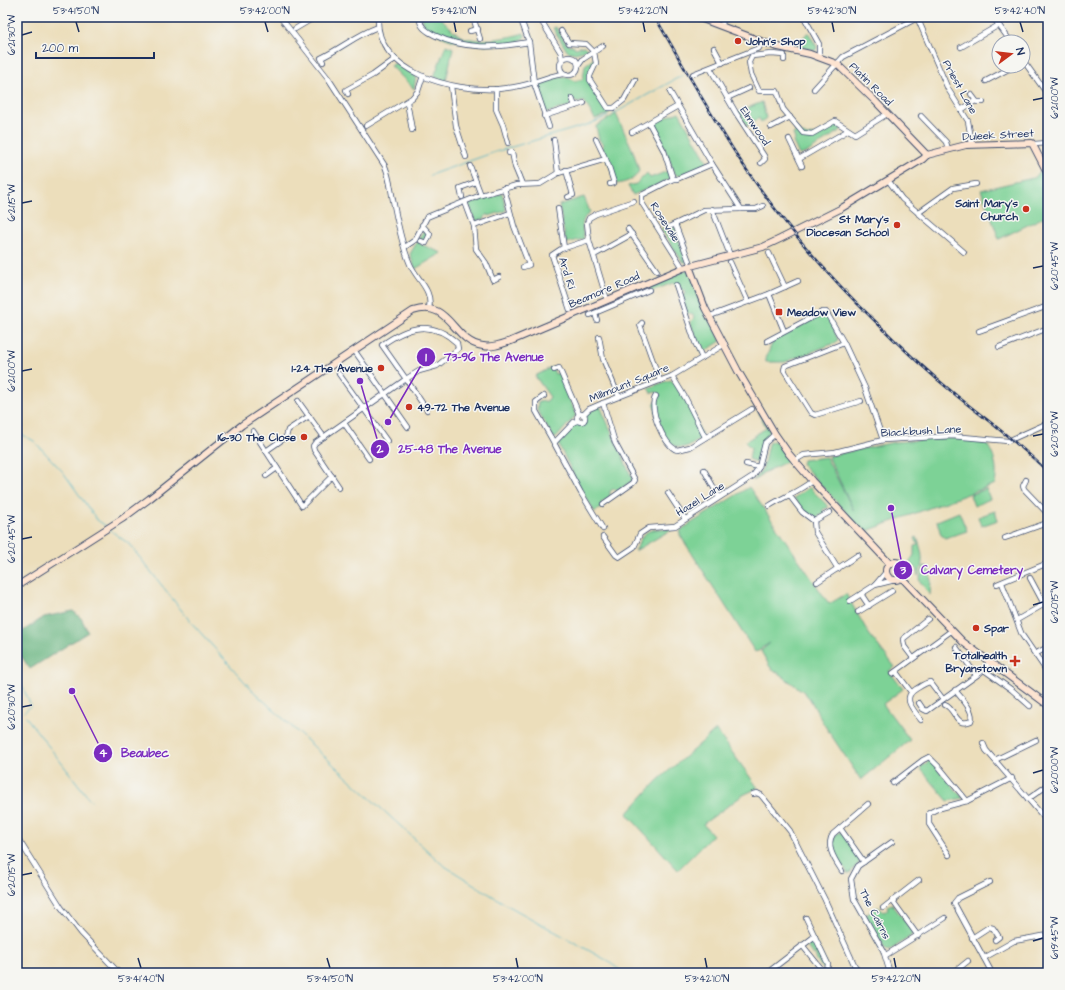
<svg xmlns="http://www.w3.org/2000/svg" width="1065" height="990" font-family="'Architects Daughter',sans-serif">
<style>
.green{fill:#7dd296;stroke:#4c807a}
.forest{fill:#66b47f;stroke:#40726e}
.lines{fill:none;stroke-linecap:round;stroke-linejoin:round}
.stream{stroke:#43b0c1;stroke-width:1}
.street-casing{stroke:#3a496c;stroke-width:6}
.secondary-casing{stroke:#3a496c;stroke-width:8}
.street{stroke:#fff;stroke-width:4.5}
.secondary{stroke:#fde4d1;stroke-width:6}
.rail-casing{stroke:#1b2f5e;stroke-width:2.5}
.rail{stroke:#f6f6f2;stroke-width:1;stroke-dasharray:3;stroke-linecap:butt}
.ticks{fill:none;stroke:#1b2f5e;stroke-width:1.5}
.poi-dot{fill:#c8321e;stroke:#f6f6f2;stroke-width:1.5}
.labels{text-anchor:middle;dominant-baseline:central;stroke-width:3;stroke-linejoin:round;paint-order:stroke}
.poi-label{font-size:11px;font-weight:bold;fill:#1b2f5e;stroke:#f6f6f2;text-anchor:end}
.street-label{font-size:11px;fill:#1b2f5e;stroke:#f6f6f2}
.leader{fill:none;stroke:#7b2cbf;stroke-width:1.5}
.callout-dot{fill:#7b2cbf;stroke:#f6f6f2;stroke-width:1.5}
.mark-label{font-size:12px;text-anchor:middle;font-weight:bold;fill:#fff}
.callout-label{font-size:12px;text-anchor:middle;font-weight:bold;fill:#7b2cbf;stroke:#f6f6f2;stroke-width:3;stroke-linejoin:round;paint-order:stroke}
.neatline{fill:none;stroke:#1b2f5e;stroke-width:1.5}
.ticks-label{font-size:10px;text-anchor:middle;fill:#1b2f5e}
</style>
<rect width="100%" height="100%" fill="#f6f6f2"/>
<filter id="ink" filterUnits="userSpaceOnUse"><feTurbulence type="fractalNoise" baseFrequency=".025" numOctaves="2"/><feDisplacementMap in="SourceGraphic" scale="8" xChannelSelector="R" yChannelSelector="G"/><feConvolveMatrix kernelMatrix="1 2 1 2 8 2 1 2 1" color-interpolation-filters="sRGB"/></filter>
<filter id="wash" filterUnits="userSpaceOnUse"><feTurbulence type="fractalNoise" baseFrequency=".012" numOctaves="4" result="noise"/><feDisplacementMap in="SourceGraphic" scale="16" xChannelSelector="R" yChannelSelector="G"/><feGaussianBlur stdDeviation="0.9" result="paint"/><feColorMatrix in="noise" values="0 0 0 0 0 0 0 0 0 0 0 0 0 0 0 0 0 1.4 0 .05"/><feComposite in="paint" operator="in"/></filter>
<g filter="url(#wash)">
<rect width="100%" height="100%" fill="#ecdebb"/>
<g class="green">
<path d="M422 17H440C446 23 452 30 459 35 472 44 509 38 524 33L525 36C518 51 465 44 451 40 442 37 431 32 424 25Z"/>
<path d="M556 27 567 44 574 46 575 48 584 46 588 50 575 53 567 51 553 28Z"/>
<path d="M808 32 817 47 816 50 792 46 795 42 799 43Z"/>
<path d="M446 45 453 48 446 81 434 77Z"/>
<path d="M595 58V62L593 63 588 79 605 108 609 111V114L595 119 584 101 578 103 571 98 570 106 546 113 537 85C546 80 566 71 574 81L583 79 585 65Z"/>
<path d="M395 63 416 76 414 89 391 66Z"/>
<path d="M762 102 766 118 761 122 759 118 747 126 738 112Z"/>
<path d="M679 112 708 163 678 176 675 174 655 125 657 121Z"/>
<path d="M616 114 633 151 639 170C636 180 626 182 617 184L602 147 604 144 599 140 596 126Z"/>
<path d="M792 122 798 131 807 136 819 134 836 124 841 127V130L806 153 799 155 793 142 795 139 793 134 796 132Z"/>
<path d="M668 171 670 176 668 180 633 195 628 186 636 184 647 173 650 178Z"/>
<path d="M1042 171 1048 184V215L999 239 981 190 1033 178Z"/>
<path d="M502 193 506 209 505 211 489 216 488 214 485 216V219L475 221 469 204Z"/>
<path d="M584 197 590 212C580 220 582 227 584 239L566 243 559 205Z"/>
<path d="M668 225 674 226 687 263 682 261 661 229Z"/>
<path d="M424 230 427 234 425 239 421 240 420 244 442 253 415 269 410 254Z"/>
<path d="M687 270 690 271 721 341 702 353 690 322 694 318 693 315 687 313 682 297 686 293 685 290H681L673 283 651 291 649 286Z"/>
<path d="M821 315 828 316 838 340 835 343 785 362H766V358L773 341Z"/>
<path d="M552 367 555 374 559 373 576 415 556 438 553 437 537 410 538 402 547 401 550 397 535 376Z"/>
<path d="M670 380C681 383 696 423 702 435L701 438C697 441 693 445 688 446 665 455 658 419 654 404L659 398V394L656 392 651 393 648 388Z"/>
<path d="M754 402 770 431 764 439 756 463 749 459 751 448 745 442 766 428Z"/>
<path d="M600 406 633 480 618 491 614 489 610 491V497L601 503 602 507 595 512 581 490 558 443 574 425 585 422 587 413Z"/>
<path d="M947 438 963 439 987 444C995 457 998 469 995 484L864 532 802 464 803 460 826 457 854 511 828 456 895 442Z"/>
<path d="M772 441 777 442 788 461 761 474 760 477 753 481 763 468 768 444Z"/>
<path d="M749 487 829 604 846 594 869 634 895 667 889 671 903 689 883 704 910 740 861 780 823 723 810 699 804 692 770 667 761 651 770 643 755 652 680 535V532L682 529Z"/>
<path d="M808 488H810L829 507 822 510 825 513 816 518 805 513 794 498Z"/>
<path d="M986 489 990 499 974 506 970 495Z"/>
<path d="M995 511 998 520 981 526 978 517Z"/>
<path d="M959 512 967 531 945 538 941 535 937 521Z"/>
<path d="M674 528 635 551C638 547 639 541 642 537 649 526 665 530 674 528Z"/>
<path d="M917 537C922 552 925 561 918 576L916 568 909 563 914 555V546L918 545 915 538Z"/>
<path d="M924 566 928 567 931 581 930 595 919 580Z"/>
<path d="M716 730 758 788 743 795 703 824 713 835 678 870 627 814 657 781Z"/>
<path d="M930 760 963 798 948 801 920 768Z"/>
<path d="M841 832 860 859 859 863 850 873H847L845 868 841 866C835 854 828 845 836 834Z"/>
<path d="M892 904 913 932 911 936 889 951 885 949 866 915 878 907 884 912 888 909 887 906Z"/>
<path d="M812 941 815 942 826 965 824 969 817 961 815 954H812L806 945Z"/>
</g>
<path class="forest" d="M73 611 81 618 88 632 30 669 17 650V635L44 617Z"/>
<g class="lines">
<g class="stream">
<path d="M613 114 683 75"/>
<path d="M430 175 495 152 590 124 608 116"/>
<path d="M17 432 34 441 63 472 97 520 106 526"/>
<path d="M110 530 129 544 190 621 253 691 443 865 507 905 606 960 624 973"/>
<path d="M17 665 20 673 21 683 31 706 24 712"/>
<path d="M26 717 91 801"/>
</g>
</g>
</g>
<g filter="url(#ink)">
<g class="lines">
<defs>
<g id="street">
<path d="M280 17 328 78 385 166C390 178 391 192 394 205 398 225 402 246 410 264 417 280 433 290 429 308"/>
<path d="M378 17C375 73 454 92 498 89 509 88 523 86 534 82 545 79 554 74 566 74"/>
<path d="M420 17C419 27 427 31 434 35 465 50 496 48 529 42L534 83 549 127"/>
<path d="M473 17 480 39"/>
<path d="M520 17 529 42"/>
<path d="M539 17 561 53 562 61"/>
<path d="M804 17 819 44V57"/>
<path d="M917 17 948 89 968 121 972 144"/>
<path d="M993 17 1011 42"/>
<path d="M722 26 723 17"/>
<path d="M295 29 315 17"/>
<path d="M470 31 478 29"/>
<path d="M561 31 569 43 586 44 594 52 596 63 590 76V80L608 108H614L624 100 635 80"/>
<path d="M961 47 999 25"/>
<path d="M714 48 722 63"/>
<circle cx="569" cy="66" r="9"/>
<path d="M784 60V55L771 54 752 56 749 62 751 74 759 91H777L783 109 803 133 812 134 835 121 855 134 887 114"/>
<path d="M1023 60 1048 95"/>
<path d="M323 62 321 58C340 49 358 34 378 27"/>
<path d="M578 66 583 59 603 46"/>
<path d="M710 68 736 113 764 156 765 159 761 163"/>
<path d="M693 74 759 48 762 41"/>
<path d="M986 81 1014 66"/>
<path d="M451 86 456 126 466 157"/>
<path d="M496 89V109L503 125 508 143"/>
<path d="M814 89 843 57 919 17"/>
<path d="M670 92 712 164"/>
<path d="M348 94 346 90 373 75 395 59"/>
<path d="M971 94 977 102H983"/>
<path d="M572 98 575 106"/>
<path d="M727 98 749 88"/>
<path d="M407 102 412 130"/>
<path d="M961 110 975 101"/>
<path d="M544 116 584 103"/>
<path d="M921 116 946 142 948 149"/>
<path d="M649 123 664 151 673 179"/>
<path d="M366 126 412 98 418 91 423 76"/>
<path d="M771 127 790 117"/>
<path d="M632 132 678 106"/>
<path d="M596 139 608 164 614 183 610 184"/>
<path d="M789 139 802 166"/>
<path d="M554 140 558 173"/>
<path d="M1034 144 1048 143"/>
<path d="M509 153 512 152 515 167 522 184"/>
<path d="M799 159 847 131"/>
<path d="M470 166 481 195"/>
<path d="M566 170 573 195 568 197"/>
<path d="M888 180 902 199 964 252"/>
<path d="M504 188 514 226 529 265 523 267"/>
<path d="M462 197 460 188 476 182"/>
<path d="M465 202 474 226 476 249 486 263 493 280 499 277"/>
<path d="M558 208 564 248"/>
<path d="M712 209 730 255"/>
<path d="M918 213 953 188 976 184"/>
<path d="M675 224 689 261"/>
<path d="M474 226 510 213"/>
<path d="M669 227 704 210 741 209"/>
<path d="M628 229 657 271"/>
<path d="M421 241 426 243 430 234 422 225"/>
<path d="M405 247 415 240 427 217 481 195 517 185 540 184 558 173 606 159"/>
<path d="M769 253 785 287"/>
<path d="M594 255 632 234"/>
<path d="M730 262 748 302"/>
<path d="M683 268 642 203V195L673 179H677L712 164 741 209H756L763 206"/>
<path d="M676 285 695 342 702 358"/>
<path d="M769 294 784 331"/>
<path d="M607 300 589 240 587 223 589 218 596 214 634 201"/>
<path d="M570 310 552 255 561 249 589 240"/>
<path d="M595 313 597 320"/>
<path d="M590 315 649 290"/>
<path d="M710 316 769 294 798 281"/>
<path d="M642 323 640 325 660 381"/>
<path d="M979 331 1048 306"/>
<path d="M599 337 603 359 619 397"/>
<path d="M767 341 822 312H826L844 343 865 388 883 440"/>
<path d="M844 343 785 366 784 370 811 413 815 415 861 401"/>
<path d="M999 347 1048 328"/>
<path d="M354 350 408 427"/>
<path d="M554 370 559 368 579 414"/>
<path d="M339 374 387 441"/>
<path d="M672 376 686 399 705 437"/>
<path d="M544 396 536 402V411L554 443"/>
<path d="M656 396C647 407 664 446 677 450L690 447 752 409"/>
<path d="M298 401 324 437"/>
<circle cx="581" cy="418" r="4"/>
<path d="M583 415 589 409 603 403 672 376 725 344"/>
<path d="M577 421 574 422 554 443 581 493 603 529"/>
<path d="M344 423 369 459"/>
<path d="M253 431 302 506 332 476"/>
<path d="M266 451 286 437 288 430 309 416"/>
<path d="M794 461 804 455 835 452 883 440 952 436 1008 441 1048 423"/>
<path d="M746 464 759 467"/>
<path d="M704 470 719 497"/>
<path d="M266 476 277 468"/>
<path d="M1026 480 1023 486 1024 489 1048 514"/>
<path d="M339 487 314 450 313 446 315 443 406 379 419 371 437 366 458 349 457 343C432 320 408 326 382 345L406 379C413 389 420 400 427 410"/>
<path d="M668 493 685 519"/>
<path d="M789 495 802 512 814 521 815 532 838 569"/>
<path d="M603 504 633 483 635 480 615 443 603 403"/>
<path d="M769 506C783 497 798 492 812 481"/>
<path d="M814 521 830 512"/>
<path d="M603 537 616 555 619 557 634 547 640 534 649 528 675 526 753 476 759 467 765 443 775 434"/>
<path d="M1005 538 1044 524 1048 527"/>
<path d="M1030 578 1044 604"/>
<path d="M817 582 858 555"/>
<path d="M1002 583 1022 635 1048 673"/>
<path d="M876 584 886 572"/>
<path d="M997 584 1048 563"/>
<path d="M861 594 869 606"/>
<path d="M850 601 875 585 895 580"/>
<path d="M858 612 892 591"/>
<path d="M1017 620 1048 602"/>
<path d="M956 647 976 675"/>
<path d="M1035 654 1048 647"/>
<path d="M913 658 904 646 903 639 928 619"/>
<path d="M984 670 1012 690 1030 706"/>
<path d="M896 672 911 692"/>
<path d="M892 674 951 631"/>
<path d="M919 703 923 709 927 711 980 673 990 662"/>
<path d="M945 705C956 709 955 728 971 721 975 711 961 698 955 690"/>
<path d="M921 720C913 709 901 698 916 689 921 686 925 683 930 682L943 699"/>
<path d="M983 743 986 750 1048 822"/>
<path d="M995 760 1036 740"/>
<path d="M893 783 923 760 929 757 940 768 967 801"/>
<path d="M753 794 757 793 761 795 790 831 825 900 858 973"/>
<path d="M1028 799 1048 785"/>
<path d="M840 828 864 862"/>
<path d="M17 837 61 907 81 933 119 973"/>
<path d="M949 855 929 824V813L937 809 967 801 1012 778"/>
<path d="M842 871C835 860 825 846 833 834L868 804"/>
<path d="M990 882 958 898 954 903 992 973"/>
<path d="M892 900 918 936"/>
<path d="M883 908 919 880"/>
<path d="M806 918 828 964 827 970"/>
<path d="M972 938 989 927 993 928 999 937 995 940"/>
<path d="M802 945 824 972"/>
<path d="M886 955 945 918"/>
<path d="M984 958 1014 941 1048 935"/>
<path d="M767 973 815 936"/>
<path d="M890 973 883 950 854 899 851 879 858 866 892 842"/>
<path d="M953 973 968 961"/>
</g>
<g id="secondary">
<path d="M697 17 774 46 810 54 837 64 875 101 927 155"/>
<path d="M927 155 966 145 1032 143 1048 174"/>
<path d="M689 266 705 308 738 371 775 434 789 454 812 481 890 564"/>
<circle cx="895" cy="571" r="9"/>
<path d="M901 577 963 642 1048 705"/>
<path d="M17 586 122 519 149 499 242 425 413 311C450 298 452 342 483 346 492 348 502 344 511 341L683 268 763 247 780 239 840 209 923 159 927 155"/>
</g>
</defs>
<use href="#street" class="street-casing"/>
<use href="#secondary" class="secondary-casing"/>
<use href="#street" class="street"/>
<use href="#secondary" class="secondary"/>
<defs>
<path id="rail" d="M655 17C685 68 713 120 746 169 784 224 828 276 876 322 902 348 929 373 957 396 988 421 1020 444 1048 472"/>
</defs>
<use href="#rail" class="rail-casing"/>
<use href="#rail" class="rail"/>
</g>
</g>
<path class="ticks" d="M76 22 79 32M265 22 268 32M454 22 456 32M643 22 645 32M832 22 834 32M1020 22 1023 32M22 35 32 32M1033 100 1043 98M22 203 32 201M1033 268 1043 266M22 371 32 369M1033 436 1043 434M22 539 32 537M1033 605 1043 602M22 707 32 705M1033 773 1043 770M22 875 32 873M1033 941 1043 938M138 958 141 968M327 958 330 968M516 958 518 968M705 958 707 968M894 958 896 968"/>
<g class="poi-dot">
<circle cx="738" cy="41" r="4"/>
<circle cx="1026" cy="209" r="4"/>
<circle cx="897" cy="225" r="4"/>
<rect x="775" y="308" width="8" height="8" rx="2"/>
<circle cx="381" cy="368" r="4"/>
<circle cx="409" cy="407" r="4"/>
<circle cx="304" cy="437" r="4"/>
<circle cx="976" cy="628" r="4"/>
<path d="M1013 655h4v4h4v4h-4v4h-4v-4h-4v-4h4z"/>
</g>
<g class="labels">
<g class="poi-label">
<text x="746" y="41" text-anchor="start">John's Shop</text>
<text x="1018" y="203">Saint Mary's<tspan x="1018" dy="13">Church</tspan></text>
<text x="889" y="219">St Mary's<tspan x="889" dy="13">Diocesan School</tspan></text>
<text x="787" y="312" text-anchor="start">Meadow View</text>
<text x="373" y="368">1-24 The Avenue</text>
<text x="417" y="407" text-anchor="start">49-72 The Avenue</text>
<text x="296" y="437">16-30 The Close</text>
<text x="984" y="628" text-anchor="start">Spar</text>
<text x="1007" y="655">Totalhealth<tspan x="1007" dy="13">Bryanstown</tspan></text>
</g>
<g class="street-label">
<text transform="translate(871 84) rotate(45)">Platin Road</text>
<text transform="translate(960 87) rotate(61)">Priest Lane</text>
<text transform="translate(755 126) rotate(56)">Elmwood</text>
<text transform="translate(998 135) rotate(-3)">Duleek Street</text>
<text transform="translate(665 222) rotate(57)">Rosevale</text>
<text transform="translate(567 273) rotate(72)">Ard Rí</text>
<text transform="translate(604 290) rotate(-23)">Beamore Road</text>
<text transform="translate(629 383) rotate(-22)">Millmount Square</text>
<text transform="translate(921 431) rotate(-3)">Blackbush Lane</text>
<text transform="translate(700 499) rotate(-32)">Hazel Lane</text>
<text transform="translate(875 914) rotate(63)">The Cairns</text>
</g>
</g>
<path class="leader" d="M388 422L426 357M360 381L380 449M891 508L903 570M72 691L103 753"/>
<g class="callout-dot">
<circle cx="388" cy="422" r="4"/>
<circle cx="360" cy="381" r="4"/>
<circle cx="891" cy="508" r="4"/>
<circle cx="72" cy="691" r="4"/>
<circle cx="426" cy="357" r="10"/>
<circle cx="380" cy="449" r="10"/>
<circle cx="903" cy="570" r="10"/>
<circle cx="103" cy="753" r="10"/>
</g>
<g class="mark-label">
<text x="426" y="361">1</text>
<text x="380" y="453">2</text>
<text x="903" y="574">3</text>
<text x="103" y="757">4</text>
</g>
<g class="callout-label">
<text x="494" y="361">73-96 The Avenue</text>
<text x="450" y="453">25-48 The Avenue</text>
<text x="972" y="574">Calvary Cemetery</text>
<text x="145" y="757">Beaubec</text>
</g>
<rect width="1065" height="990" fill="none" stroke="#f6f6f2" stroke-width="44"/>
<g transform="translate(1011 54) rotate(75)"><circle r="19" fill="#f6f6f2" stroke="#9ea6b7"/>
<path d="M0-3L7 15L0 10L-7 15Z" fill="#c8321e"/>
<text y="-6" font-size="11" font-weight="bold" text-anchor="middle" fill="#1b2f5e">N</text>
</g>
<path d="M36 52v6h118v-6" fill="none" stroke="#1b2f5e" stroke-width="2"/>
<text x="42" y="52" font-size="12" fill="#1b2f5e" stroke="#f6f6f2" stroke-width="3" paint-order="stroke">200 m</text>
<rect x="22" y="22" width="1021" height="946" class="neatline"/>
<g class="ticks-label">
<text x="76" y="14">53°41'50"N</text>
<text x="265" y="14">53°42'00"N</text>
<text x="454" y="14">53°42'10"N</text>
<text x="643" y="14">53°42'20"N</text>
<text x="832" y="14">53°42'30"N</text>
<text x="1020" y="14">53°42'40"N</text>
<text transform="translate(11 35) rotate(-90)" y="4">6°21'30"W</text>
<text transform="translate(1054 98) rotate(-90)" y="4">6°21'00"W</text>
<text transform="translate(11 203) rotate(-90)" y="4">6°21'15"W</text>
<text transform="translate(1054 266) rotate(-90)" y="4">6°20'45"W</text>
<text transform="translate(11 371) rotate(-90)" y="4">6°21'00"W</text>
<text transform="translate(1054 434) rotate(-90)" y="4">6°20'30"W</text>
<text transform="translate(11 539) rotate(-90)" y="4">6°20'45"W</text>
<text transform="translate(1054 602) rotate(-90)" y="4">6°20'15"W</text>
<text transform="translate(11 707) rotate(-90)" y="4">6°20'30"W</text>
<text transform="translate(1054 770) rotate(-90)" y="4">6°20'00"W</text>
<text transform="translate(11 875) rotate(-90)" y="4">6°20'15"W</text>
<text transform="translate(1054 938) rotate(-90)" y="4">6°19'45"W</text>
<text x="141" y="982">53°41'40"N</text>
<text x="330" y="982">53°41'50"N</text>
<text x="518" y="982">53°42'00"N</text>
<text x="707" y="982">53°42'10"N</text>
<text x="896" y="982">53°42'20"N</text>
</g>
</svg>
